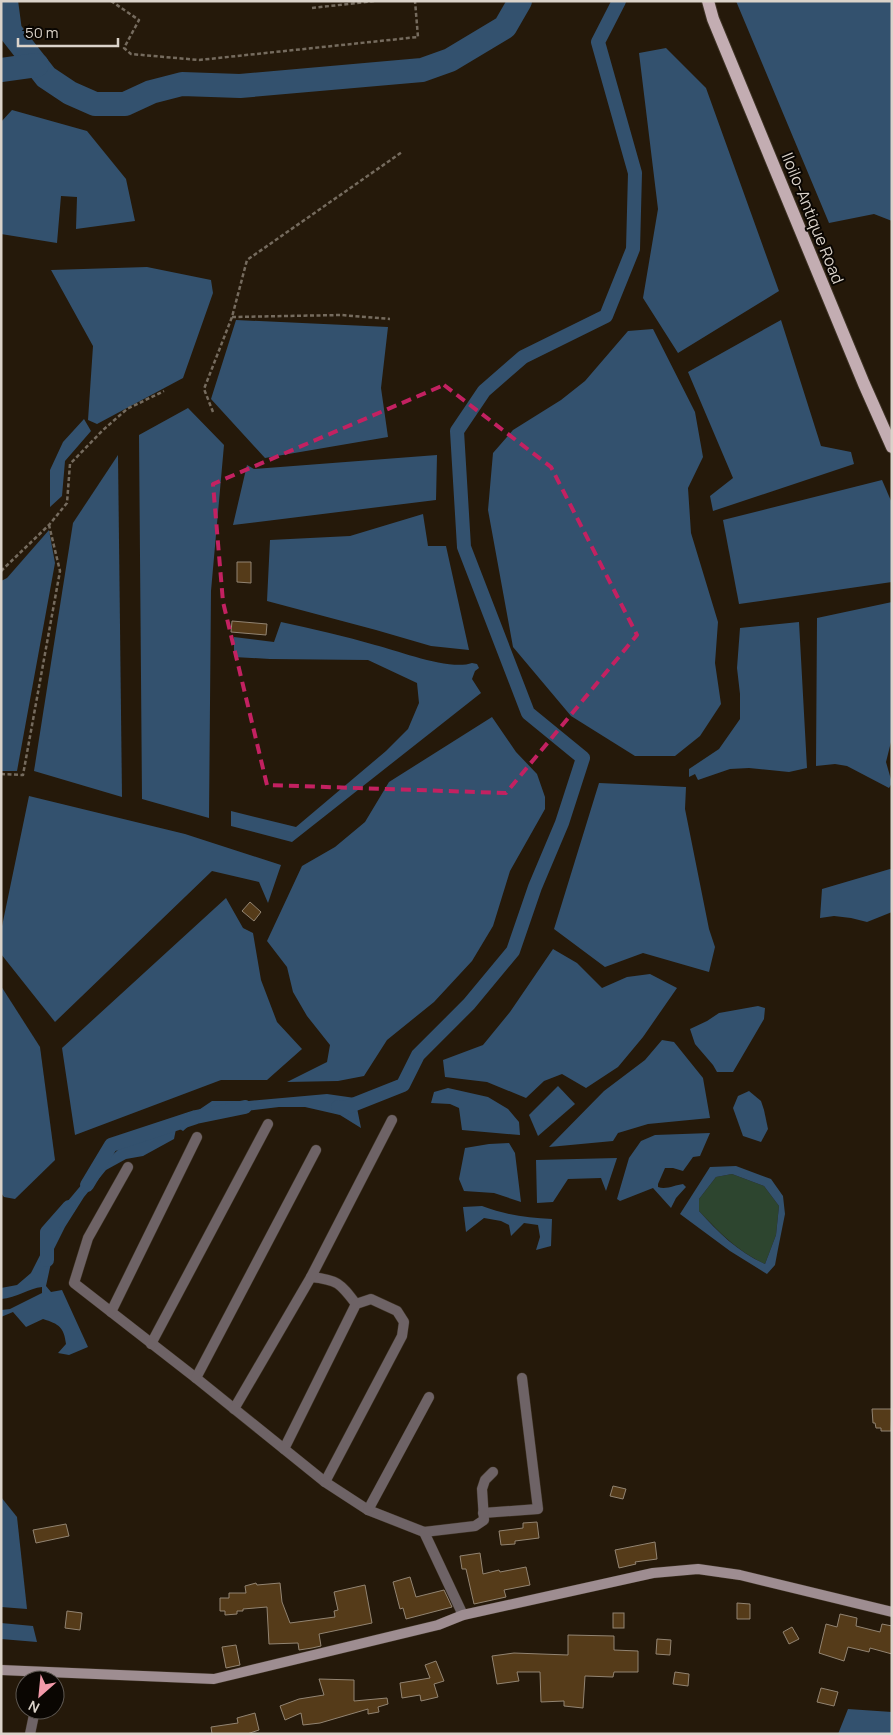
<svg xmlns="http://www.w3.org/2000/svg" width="893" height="1735" font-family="Manrope,sans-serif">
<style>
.green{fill:#2d452f}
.water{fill:#33516e;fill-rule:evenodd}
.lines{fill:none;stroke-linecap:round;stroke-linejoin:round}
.canal{stroke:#33516e;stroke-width:14}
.river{stroke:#33516e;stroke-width:24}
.building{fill:#553b19;stroke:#928472}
.minor-casing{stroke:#3e3325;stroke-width:11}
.secondary-casing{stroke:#3e3325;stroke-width:11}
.primary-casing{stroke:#3e3325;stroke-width:14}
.path{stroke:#756b5e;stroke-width:2.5;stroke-dasharray:4 2.5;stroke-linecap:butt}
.minor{stroke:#6e6366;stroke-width:10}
.secondary{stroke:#9e8d91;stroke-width:10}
.primary{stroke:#c3adb2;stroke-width:12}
.marked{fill:none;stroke:#c32161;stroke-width:4;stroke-dasharray:10 6;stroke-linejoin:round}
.labels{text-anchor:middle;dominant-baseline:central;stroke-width:4;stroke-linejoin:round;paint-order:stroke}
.street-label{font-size:16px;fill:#dbd3ca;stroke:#0a0602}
</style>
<rect width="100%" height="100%" fill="#25190a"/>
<path class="green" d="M732 1174 764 1186 779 1206 776 1235 765 1264C736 1250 721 1234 699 1211V1199L716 1177Z"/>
<g class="water">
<path d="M736 1H892V221L874 214 829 223Z"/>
<path d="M666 48 706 88 779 291 678 353 643 298 658 209 639 53Z"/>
<path d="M12 110 87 131 126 179 135 221 76 229 77 197 61 196 57 243 1 234V122Z"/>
<path d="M147 267 211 280 213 293 183 378 97 424 88 420 93 346 51 270Z"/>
<path d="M236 320 388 327 381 388 388 437 265 458 211 399Z"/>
<path d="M781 320 821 446 851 452 854 464 713 511 710 496 733 478 688 372Z"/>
<path d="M653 329 695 412 703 457 688 488 691 533 718 622 715 663 721 704 700 736 675 756H635L571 716 513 647 488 510 493 453 513 430 561 400 585 381 628 331Z"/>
<path d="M188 408 224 445 211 591 209 818 142 799 139 435Z"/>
<path d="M84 419 91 431 65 461 62 496 50 507V470L63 442Z"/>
<path d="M118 455 122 797 34 771 73 523Z"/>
<path d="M437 455 436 500 233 525 247 465 254 469Z"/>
<path d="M882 480 892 503V582L739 604 723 520Z"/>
<path d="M423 514 428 546H446L469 650 431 646 376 630 267 601 270 540 350 536Z"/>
<path d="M49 530 55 563 17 771H1V581L7 578Z"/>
<path d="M892 602V738L886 762 892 783 889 788 847 766 835 764 816 766 817 618Z"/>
<path d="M281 622C313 629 344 636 375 645 399 651 450 671 472 663L477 664 479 668 475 671 472 679 481 693 292 842 231 826V811L296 827 386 751 408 729 419 703 417 683 368 660 270 659 234 657V637L274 642Z"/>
<path d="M799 622 807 768 789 772 749 768 730 769 698 780 695 774 689 777V769L719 749 740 719V694L737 668 740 628Z"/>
<path d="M492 717 516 752 537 774 545 797V809L510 871 493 926 472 961 434 1002 387 1040 364 1076 338 1081 287 1082 327 1062 330 1045 307 1016 293 992 287 967 267 941 302 866 335 847 365 822 389 782Z"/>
<path d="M599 783 686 787 685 809 709 929 715 947 709 972 643 953 605 967 554 929Z"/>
<path d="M29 796 185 834 281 865 268 903 259 882 212 871 55 1022 1 954V931Z"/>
<path d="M890 869 892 870V912L867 922 851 918 834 916 820 918 822 889Z"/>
<path d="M226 898 243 928 253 933 261 980 277 1022 302 1049 267 1080H221L75 1135 62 1048Z"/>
<path d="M553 949 577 963 602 988 627 977 650 974 677 988 643 1037 618 1067 586 1088 562 1074 544 1081 526 1098 487 1082 445 1077 443 1060 483 1045 510 1012Z"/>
<path d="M1 986 40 1047 55 1160 15 1199 4 1197 1 1193Z"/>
<path d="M758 1006 765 1008 764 1019 733 1072H717L713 1065 695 1044 690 1029 707 1021 719 1013Z"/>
<path d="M662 1040 674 1042 703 1078 710 1118 648 1124 618 1133 613 1141 549 1147 604 1091 645 1060Z"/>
<path d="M558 1086 575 1104 538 1136 529 1115Z"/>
<path d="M448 1088 488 1097 508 1109 519 1122 520 1135 462 1130 459 1108 450 1104 431 1103 434 1092Z"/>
<path d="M749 1091 761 1101 764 1110 768 1129 761 1142 743 1136 733 1108 738 1096Z"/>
<path d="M327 1094 355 1098 361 1128 340 1115 305 1107H279L246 1111H212L199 1117 183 1131 175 1126 212 1101H249Z"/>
<path d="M176 1129 174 1139 143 1156 126 1159 106 1170 84 1197 65 1227 54 1249 46 1286 51 1292 62 1290 88 1347 69 1355 58 1353 66 1344C64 1327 59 1324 43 1319L26 1327 13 1312 1 1317V1310L10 1309 42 1293V1287C29 1288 17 1298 1 1299V1288L17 1285 31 1273 67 1202 88 1177 119 1149 137 1141Z"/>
<path d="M710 1133 700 1156 693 1157 683 1171 673 1168H665L658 1184V1187C666 1190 675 1185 683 1184L686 1187 676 1198 671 1208 653 1188 620 1201 617 1199 629 1158 641 1141 655 1135Z"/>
<path d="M509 1143 515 1153 521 1202 494 1193 464 1191 459 1179 465 1148 489 1144Z"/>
<path d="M617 1158 606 1191 601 1178 568 1179 553 1202 537 1203 536 1160Z"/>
<path d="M736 1166 771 1179 783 1196 785 1214 778 1249 775 1265 767 1274 730 1251 680 1214 710 1167ZM732 1174 764 1186 779 1206 776 1235 765 1264C738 1252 719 1233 699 1211V1199L716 1177Z"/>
<path d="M482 1206C506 1215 527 1218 552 1219L551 1246 536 1250 540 1237 538 1225 524 1223 511 1236 509 1225 501 1221 484 1218 466 1232 463 1207Z"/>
<path d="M1 1497 17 1517 27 1609 1 1607Z"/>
<path d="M1 1623 33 1626 37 1642 1 1639Z"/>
<path d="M848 1709 892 1712V1734H838Z"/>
</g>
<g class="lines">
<g class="canal">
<path d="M338 1107 345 1108 403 1085 418 1055 469 1004 513 951 535 887 562 823 583 758 528 713 464 547 457 431 484 391 523 357 606 316 633 249 635 173 598 42 619 1"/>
<path d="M87 1185 111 1145 196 1117 245 1107"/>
<path d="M47 1260V1232L69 1207"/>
</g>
<g class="river">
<path d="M6 1 10 31 46 77 70 93 95 104H125L151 92 182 84 240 86 422 70 450 60 505 27 520 1"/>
<path d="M1 70 37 65"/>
</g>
</g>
<g class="building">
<path d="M237 562H251V583L237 582Z"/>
<path d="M232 621 267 624 266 635 231 632Z"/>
<path d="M250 902 261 912 254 921 242 911Z"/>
<path d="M872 1409H892L891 1431H881V1428H876L875 1423H873Z"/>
<path d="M613 1486 626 1489 623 1499 610 1496Z"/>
<path d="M537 1522 539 1538 515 1541V1544L501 1545 499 1531 523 1528V1523Z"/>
<path d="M66 1524 69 1536 36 1543 33 1530Z"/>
<path d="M655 1542 657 1559 635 1562 636 1564 619 1568 615 1550Z"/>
<path d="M480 1553 483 1574 499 1570 500 1572 526 1567 530 1585 504 1590 506 1597 474 1604 466 1569H462L460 1556Z"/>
<path d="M410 1577 416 1597 444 1590 452 1607 406 1619 403 1608 400 1609 393 1582Z"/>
<path d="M256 1583 257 1585 280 1583 282 1602 290 1623 335 1617 334 1611 338 1610 334 1592 365 1585 372 1623 319 1634 321 1646 312 1648 299 1650 298 1643 269 1644 267 1607 243 1609V1611H237V1614L225 1615V1611H220V1598H229V1593H246L245 1586Z"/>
<path d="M737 1603 750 1604V1619H737Z"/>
<path d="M67 1611 82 1613 80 1630 65 1628Z"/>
<rect x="613" y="1613" width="11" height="15"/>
<path d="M840 1614 857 1618 856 1626 880 1632 882 1624 892 1626V1654L870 1648 869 1652 848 1647 844 1661 819 1653 826 1624 837 1627Z"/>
<path d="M792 1627 799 1639 789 1644 783 1632Z"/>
<path d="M568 1635 614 1636V1650L638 1651V1672H614L613 1677 585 1676 583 1708 564 1706V1701L541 1702 540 1672H517L519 1681 497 1684 492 1656 514 1653 568 1655Z"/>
<path d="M657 1639 671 1640 670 1655 656 1654Z"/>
<path d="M236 1645 240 1665 226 1668 222 1647Z"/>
<path d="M436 1661 444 1681 434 1684 438 1697 421 1701 420 1695 402 1698 400 1683 430 1678 425 1665Z"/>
<path d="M675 1672 689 1674 688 1686 673 1684Z"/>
<path d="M319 1679 354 1680V1701L387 1698 388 1704 378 1707 379 1712 368 1714V1709L320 1723 303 1725 301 1713 285 1720 280 1706 299 1699 324 1695Z"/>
<path d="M821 1688 838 1692 834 1706 817 1702Z"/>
<path d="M255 1713 259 1730 247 1734H212L211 1727 238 1723 237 1718Z"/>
</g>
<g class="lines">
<defs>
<g id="minor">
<path d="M128 1167 88 1238 74 1283 196 1378 325 1482 368 1510 424 1532"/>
<path d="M311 1277C338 1280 340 1283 356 1304"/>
<path d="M111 1312 197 1137"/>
<path d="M151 1344 268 1124"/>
<path d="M196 1378 316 1150"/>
<path d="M234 1409 311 1277 392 1120"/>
<path d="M284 1449 356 1304 371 1299 397 1311 404 1322 402 1336 325 1482"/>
<path d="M368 1510 429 1397"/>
<path d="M483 1513 538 1509 522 1378"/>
<path d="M463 1615 424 1532 475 1526 484 1520 482 1489 485 1480 493 1472"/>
<path d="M30 1734 35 1710"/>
</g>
<path id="secondary" d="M1 1670 214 1679 438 1625 463 1615 653 1573 698 1569 740 1575 892 1612"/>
<path id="primary" d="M708 1 713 19 864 384 892 447"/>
</defs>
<use href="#minor" class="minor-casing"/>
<use href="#secondary" class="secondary-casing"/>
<use href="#primary" class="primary-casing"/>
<g class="path">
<path d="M111 1 139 20 124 48 131 54 199 60 418 37 415 1"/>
<path d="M312 8 375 1"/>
<path d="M232 317 341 315 390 319"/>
<path d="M213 412 204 389 232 317 247 260 402 152"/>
<path d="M1 571 49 525 67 503 70 464 103 430 127 409 164 391"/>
<path d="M1 774 23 775 60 571 49 525"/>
</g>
<use href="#minor" class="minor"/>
<use href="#secondary" class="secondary"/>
<use href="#primary" class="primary"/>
</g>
<path class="marked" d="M444 385 551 467 637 635 506 793 267 785 223 602 213 484Z"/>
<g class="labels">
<g class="street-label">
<text transform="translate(813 218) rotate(68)">Iloilo-Antique Road</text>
</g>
</g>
<rect width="893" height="1735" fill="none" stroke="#dbd3ca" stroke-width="5"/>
<g transform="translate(40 1695) rotate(207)"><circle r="24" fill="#0a0602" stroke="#5e5852"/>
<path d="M0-4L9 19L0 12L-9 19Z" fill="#f39aaa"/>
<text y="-8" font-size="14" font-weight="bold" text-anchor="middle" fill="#dbd3ca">N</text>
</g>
<path d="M18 38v8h100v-8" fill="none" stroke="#dbd3ca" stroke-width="2.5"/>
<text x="25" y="38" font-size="15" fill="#dbd3ca" stroke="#0a0602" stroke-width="4" paint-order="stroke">50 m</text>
</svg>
